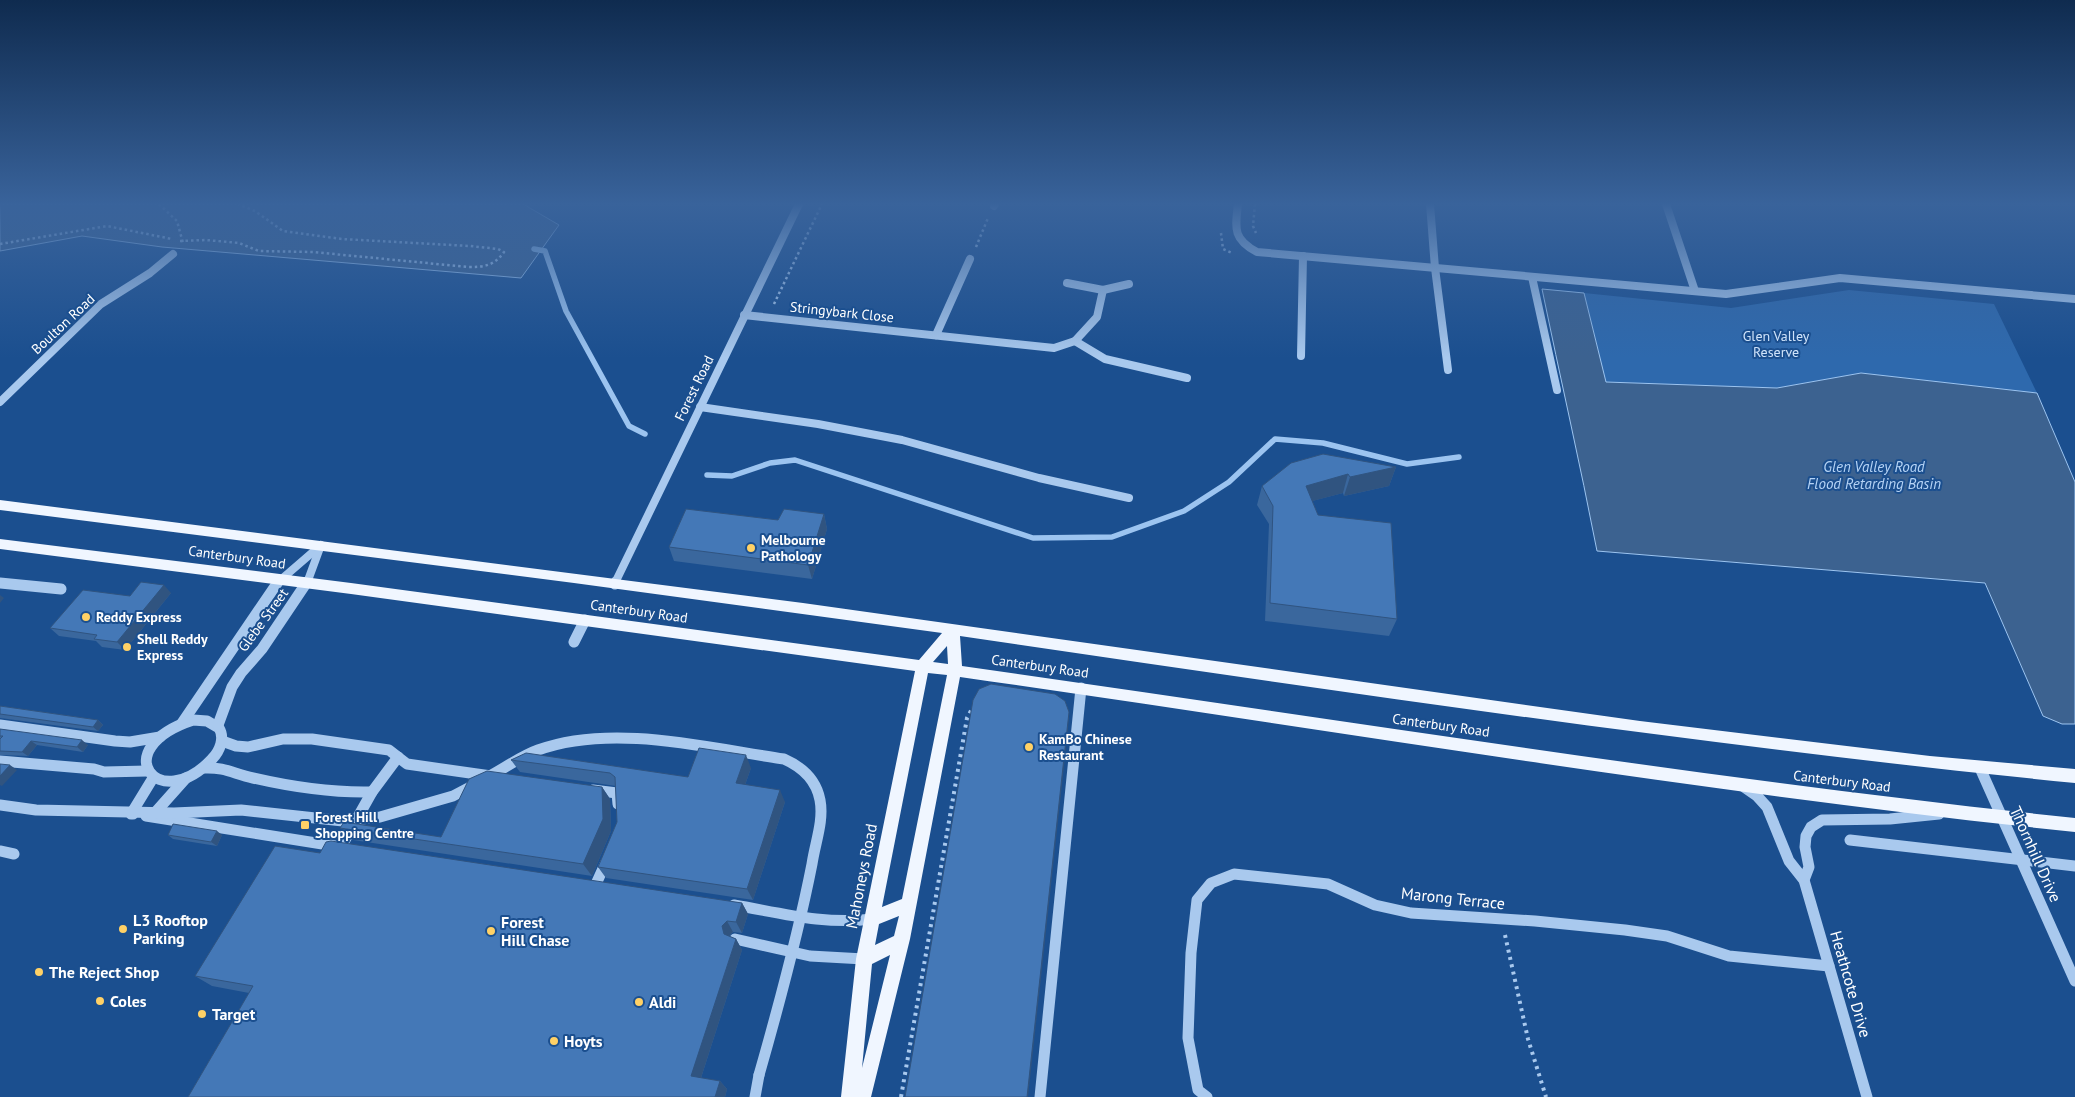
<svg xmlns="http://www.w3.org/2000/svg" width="2075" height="1097" font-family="'PT Sans',sans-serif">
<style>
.green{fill:#2e69ad}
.water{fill:#3c6290;stroke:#9cc4f0}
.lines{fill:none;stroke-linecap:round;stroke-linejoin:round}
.stream{stroke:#9cc4f0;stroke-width:5.5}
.path-far1{stroke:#a9c9ee;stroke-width:2.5;stroke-dasharray:2.5 3;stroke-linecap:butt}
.path{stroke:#a9c9ee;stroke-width:4;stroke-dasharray:3 4.5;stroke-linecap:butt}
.minor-far1{stroke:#a9c9ee;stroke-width:8}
.minor{stroke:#a9c9ee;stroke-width:11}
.major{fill:#f0f6ff;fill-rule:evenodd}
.minor-bridge{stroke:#a9c9ee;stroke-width:11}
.wall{fill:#3a679d}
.shaded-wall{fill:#305480}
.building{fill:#4478b7;stroke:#305480}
.poi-dot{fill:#ffd166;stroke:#1b4f8f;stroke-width:2}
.labels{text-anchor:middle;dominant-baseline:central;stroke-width:4;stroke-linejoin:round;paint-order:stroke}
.street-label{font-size:14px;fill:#fff;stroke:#1b4f8f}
.park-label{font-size:14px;fill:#cfe3fa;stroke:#1b4f8f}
.poi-label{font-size:14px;font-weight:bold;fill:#fff;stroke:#1b4f8f;text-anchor:start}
.water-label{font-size:15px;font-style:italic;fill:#b5d3f5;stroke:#1b4f8f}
.near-street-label{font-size:16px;fill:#fff;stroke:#1b4f8f}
.near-poi-label{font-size:16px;font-weight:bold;fill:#fff;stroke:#1b4f8f;text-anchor:start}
</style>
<rect width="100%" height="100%" fill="#1b4f8f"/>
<path class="green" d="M1849 290 1994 304 2037 393 1861 373 1777 388 1605 382 1584 293 1731 308Z"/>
<g class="water">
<path d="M0 204H523L559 225 521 278 162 247 82 236 0 251Z"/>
<path d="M1542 289 1584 293 1606 382 1777 388 1861 373 2037 393 2075 482V724H2062L2043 716 1985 583 1597 551C1580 463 1560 377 1542 289Z"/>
</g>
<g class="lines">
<g class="stream">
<path d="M534 249 545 251 566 311 629 426 645 434"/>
<path d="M707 475 732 476 770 463 795 460 1033 538 1112 537 1184 511 1229 482 1275 439 1323 443 1407 464 1459 457"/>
</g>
<g class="path-far1">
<path d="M159 204 177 221 183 243"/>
<path d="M1255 204 1253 226 1256 233"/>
<path d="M1221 233 1223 249 1232 253"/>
<path d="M180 241 206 240 239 243 259 251 313 252 468 267C484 267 494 266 504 252L498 249 470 246 342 239 283 231 255 211 238 204"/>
<path d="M0 244 107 226 172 239"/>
<path d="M976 247 988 218"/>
<path d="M774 304 822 204"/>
</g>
<g class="path">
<path d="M1505 935 1528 1039 1546 1097"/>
<path d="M901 1097 967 718 973 707"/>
</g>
<g class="minor-far1">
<path d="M1238 204C1235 229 1233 239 1257 252L1726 294 1840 278 2075 299"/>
<path d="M1430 204 1435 268 1448 370"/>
<path d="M1666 204 1695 291"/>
<path d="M994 206 995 204"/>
<path d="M1532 277 1557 390"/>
<path d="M1067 283 1103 290 1129 284"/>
<path d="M744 315 1054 348 1075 341 1097 317 1103 290"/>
<path d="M936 335 970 259"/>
<path d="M1075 341 1105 359 1187 378"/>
<path d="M1301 356 1303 256"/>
<path d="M0 402 101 304 150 273 173 254"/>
<path d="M700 407 818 424 902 440 1039 478 1129 498"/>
<path d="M0 583H5"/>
<path d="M277 583 321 545"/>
<path d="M307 583 321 545"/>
<path d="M615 583 799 204"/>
</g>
<g class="minor">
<path d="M0 583 61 589"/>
<path d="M615 584 616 582"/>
<path d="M574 642 585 620"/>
<path d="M193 720 207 721 219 728C225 738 220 751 212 759 159 816 105 749 193 720Z"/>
<path d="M182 723 278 582"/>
<path d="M0 725 115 741 130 742 160 737"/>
<path d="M218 725 232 687 241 673 262 649 307 582"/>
<path d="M222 741 236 746 248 747 283 739H312L389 750 407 764 491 776"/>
<path d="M0 761 94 769 104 772 147 771"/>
<path d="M204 768C225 767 234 774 253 778 292 787 332 793 372 792"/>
<path d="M1980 768 2075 981"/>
<path d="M1744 787 1757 796 1767 807 1789 861 1804 880 1867 1097"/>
<path d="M593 790 617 793 618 804"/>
<path d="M133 814H131L153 778"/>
<path d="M153 815 186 778"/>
<path d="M146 816 335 846"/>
<path d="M1850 840 2075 866"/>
<path d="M341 847 372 792 398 757"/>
<path d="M0 851 14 854"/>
<path d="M1804 880 1809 867 1805 847 1806 836 1811 827 1822 820 1890 819 1939 814"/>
<path d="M596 884 606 862"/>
<path d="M734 905C781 913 824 925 872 919"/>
<path d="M735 939 810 956 864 959"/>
<path d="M755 1097 759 1075"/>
<path d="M1040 1097 1081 688"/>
<path d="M1207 1097 1198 1090 1188 1038 1191 953 1197 900 1211 883 1234 874 1328 884 1375 905 1411 913 1535 921 1625 930 1667 936 1729 956 1829 966"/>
</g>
<path class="major" d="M0 500 803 603 1640 721 1930 756 2075 769V783C1702 746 1331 690 960 636L962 666C1333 718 1702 779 2075 818V832C1702 793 1332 730 960 677L910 939 871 1097H841L856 959 915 671 351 594 0 549V539L351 583 919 660 942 633 574 583 0 510ZM947 646 948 664 933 662ZM928 673 947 675 902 899 882 907ZM899 916 894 936 875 945 879 924ZM890 955 862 1068 872 964Z"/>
<g class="minor-bridge">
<path d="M488 777C505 768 521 756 538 750 612 723 708 748 784 759 802 767 816 779 820 800 824 821 815 843 812 864 798 935 779 1005 759 1075"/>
<path d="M0 805 36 810 174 813 241 810 343 821 380 817 453 796 472 786"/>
</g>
</g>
<g class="wall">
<path d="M1396 467 1389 486 1344 496 1343 493 1312 501 1318 515 1397 619 1389 636 1265 621 1269 524 1257 505 1262 486Z"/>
<path d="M824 514 827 529 812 579 674 561 669 547 778 520Z"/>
<path d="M171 593 125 650 102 647 96 641 59 636 50 628 130 596Z"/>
<path d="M0 706 98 720 103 725 98 731 0 718Z"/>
<path d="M0 729 88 745 83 752 37 745 28 756 0 755Z"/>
<path d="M511 760 688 777 751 768 745 785 785 802 753 900 606 878 598 867 617 822 616 786 520 772Z"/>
<path d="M602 787 610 799 611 831 592 876 353 840 340 828 441 837Z"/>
<path d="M168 835H222L217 846 173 839Z"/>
<path d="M320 853 742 903 748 914 742 933 733 932 729 936 736 939 742 950 701 1078 720 1081 727 1089 725 1097H188L249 993 212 986 195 976Z"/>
</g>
<g class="shaded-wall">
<path d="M1396 467 1389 486 1344 496 1350 477Z"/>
<path d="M1348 474 1343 493 1301 504 1306 486Z"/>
<path d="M824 514 827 529 812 579 808 565Z"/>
<path d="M164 585 171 593 125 650 117 642Z"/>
<path d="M0 595 4 598 0 603Z"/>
<path d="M1069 712 1068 729 1028 1097H1027Z"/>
<path d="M98 720 103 725 98 731 93 727Z"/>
<path d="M82 740 88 745 83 752 77 747Z"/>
<path d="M31 741 37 745 28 756 22 752Z"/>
<path d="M746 755 751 768 741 796 736 783Z"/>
<path d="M10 765 17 770 2 786 0 785V776Z"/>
<path d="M602 787 610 799 611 831 592 876 583 864Z"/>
<path d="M780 790 785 802 753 900 747 889Z"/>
<path d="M217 831 222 835 217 846 211 842Z"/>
<path d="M742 903 748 914 742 933 736 922Z"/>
<path d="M727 921 733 932 728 937 724 934 722 926Z"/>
<path d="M736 939 742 950 699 1084 691 1076Z"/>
<path d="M720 1081 727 1089 725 1097H715Z"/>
</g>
<g class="building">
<path d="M1323 454 1396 467 1350 477 1348 474 1306 486 1318 515 1391 523 1397 619 1270 603 1273 506 1262 486 1291 463Z"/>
<path d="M686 509 778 520 784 509 824 514 808 565 669 547Z"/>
<path d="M141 582 164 585 117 642 94 639 97 635 50 628 83 590 130 596Z"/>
<path d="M991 684 1055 694 1065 701 1069 712 1027 1097H905L973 700 979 689Z"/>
<path d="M0 706 98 720 93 727 0 714Z"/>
<path d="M0 729 82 740 77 747 31 741 22 752 0 751V739L3 736H0Z"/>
<path d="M699 748 746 755 736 783 780 790 747 889 598 867 617 822 615 777 610 773 511 760 526 753 688 777Z"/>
<path d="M0 764 10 765 0 776Z"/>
<path d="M487 771 602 787 603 819 583 864 340 828 344 822 441 837 469 779Z"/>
<path d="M173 824 217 831 211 842 168 835Z"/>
<path d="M331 841 742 903 736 922 727 921 722 926 724 934 736 939 691 1076 720 1081 715 1097H188L253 986 195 976 275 846 320 853 326 842Z"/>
</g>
<linearGradient id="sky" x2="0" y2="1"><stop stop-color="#0f2b4f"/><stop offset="0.57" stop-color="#39639b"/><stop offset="1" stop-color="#39639b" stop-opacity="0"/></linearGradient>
<rect width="2075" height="358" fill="url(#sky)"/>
<g class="poi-dot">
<circle cx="751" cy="548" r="5"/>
<circle cx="86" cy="617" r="5"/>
<circle cx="127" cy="647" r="5"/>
<circle cx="1029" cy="747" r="5"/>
<rect x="300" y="820" width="10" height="10" rx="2.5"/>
<circle cx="123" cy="929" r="5"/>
<circle cx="491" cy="931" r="5"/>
<circle cx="39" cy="972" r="5"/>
<circle cx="100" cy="1001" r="5"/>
<circle cx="639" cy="1002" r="5"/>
<circle cx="202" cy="1014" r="5"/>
<circle cx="554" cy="1041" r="5"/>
</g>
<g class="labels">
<g class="street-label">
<text transform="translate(842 312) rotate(6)">Stringybark Close</text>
<text transform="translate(63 324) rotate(-43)">Boulton Road</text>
<text transform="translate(694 388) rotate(-64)">Forest Road</text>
<text transform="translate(237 557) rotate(8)">Canterbury Road</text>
<text transform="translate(639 611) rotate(8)">Canterbury Road</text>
<text transform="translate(263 620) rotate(-54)">Glebe Street</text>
<text transform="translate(1040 666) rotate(8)">Canterbury Road</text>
<text transform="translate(1441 725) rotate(8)">Canterbury Road</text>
<text transform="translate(1842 781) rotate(7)">Canterbury Road</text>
</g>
<g class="park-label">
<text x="1776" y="336">Glen Valley<tspan x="1776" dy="16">Reserve</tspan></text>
</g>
<g class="poi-label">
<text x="761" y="540">Melbourne<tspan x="761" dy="16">Pathology</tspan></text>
<text x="96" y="617">Reddy Express</text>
<text x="137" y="639">Shell Reddy<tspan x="137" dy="16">Express</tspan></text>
<text x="1039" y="739">KamBo Chinese<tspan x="1039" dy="16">Restaurant</tspan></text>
<text x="315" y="817">Forest Hill<tspan x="315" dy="16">Shopping Centre</tspan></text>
</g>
<g class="water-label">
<text x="1874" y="466">Glen Valley Road<tspan x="1874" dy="17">Flood Retarding Basin</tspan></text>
</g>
<g class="near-street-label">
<text transform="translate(2036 854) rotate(66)">Thornhill Drive</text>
<text transform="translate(861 876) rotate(-79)">Mahoneys Road</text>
<text transform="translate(1453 898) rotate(6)">Marong Terrace</text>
<text transform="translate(1851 984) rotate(74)">Heathcote Drive</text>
</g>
<g class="near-poi-label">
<text x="133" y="920">L3 Rooftop<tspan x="133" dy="18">Parking</tspan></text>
<text x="501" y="922">Forest<tspan x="501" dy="18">Hill Chase</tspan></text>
<text x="49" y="972">The Reject Shop</text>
<text x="110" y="1001">Coles</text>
<text x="649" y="1002">Aldi</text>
<text x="212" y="1014">Target</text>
<text x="564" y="1041">Hoyts</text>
</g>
</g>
</svg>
